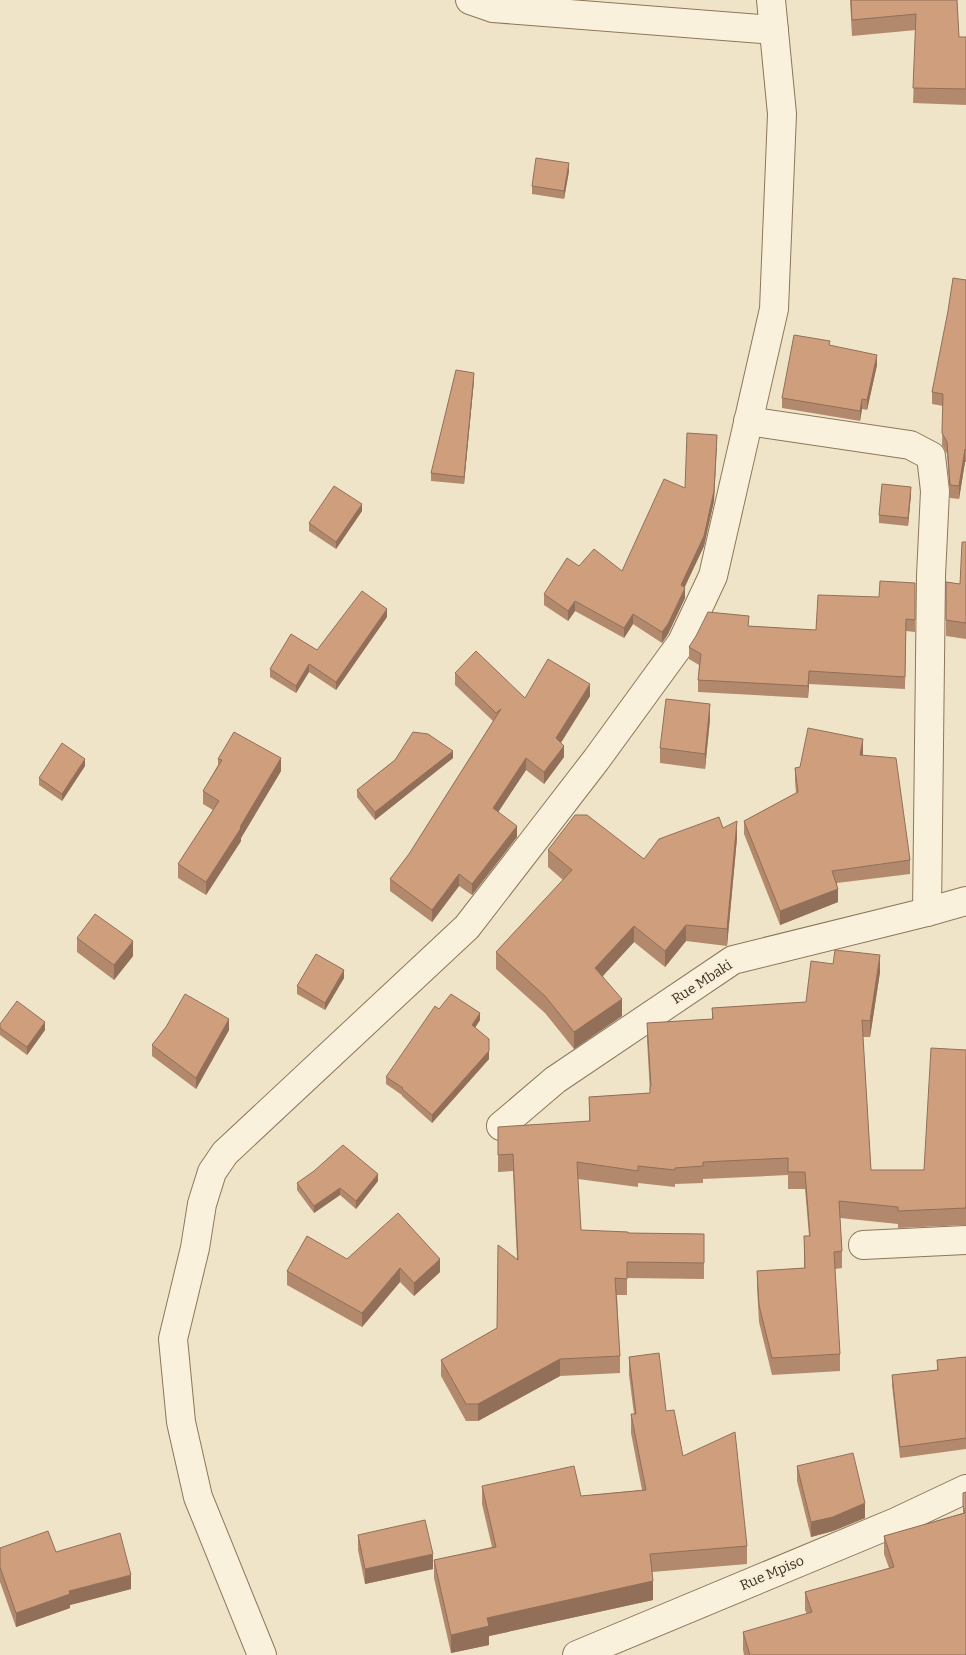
<svg xmlns="http://www.w3.org/2000/svg" width="966" height="1655" font-family="Bitter,serif">
<style>
.lines{fill:none;stroke-linecap:round;stroke-linejoin:round}
.minor-casing{stroke:#8d765c;stroke-width:30}
.minor{stroke:#faf1dc;stroke-width:28}
.wall{fill:#b2896c}
.shaded-wall{fill:#916f58}
.building{fill:#cf9f7d;stroke:#916f58}
.labels{text-anchor:middle;dominant-baseline:central;stroke-width:4;stroke-linejoin:round;paint-order:stroke}
.street-label{font-size:14px;fill:#3d2e20;stroke:#f7eed8}
</style>
<rect width="100%" height="100%" fill="#f0e4c8"/>
<g class="lines">
<defs>
<g id="minor">
<path d="M470 0 493 8 774 30"/>
<path d="M748 421 910 445 931 456 935 491 931 576 927 912"/>
<path d="M501 1126 555 1080 733 960 927 912 966 901"/>
<path d="M863 1245 966 1240"/>
<path d="M262 1655 198 1497 181 1422 173 1339 195 1248 202 1204 212 1172 225 1153 467 927 596 760 682 642 713 576 774 309 782 114 771 0"/>
<path d="M577 1655 896 1522 966 1489"/>
</g>
</defs>
<use href="#minor" class="minor-casing"/>
<use href="#minor" class="minor"/>
</g>
<g class="wall">
<path d="M850 0H957L959 37H966V105L913 103 916 30 852 36Z"/>
<path d="M569 171 564 199 532 194V186Z"/>
<path d="M966 280V462H965L959 499 950 498 947 454 942 445 943 406 932 404V392Z"/>
<path d="M830 346 877 365 867 410 862 409 860 421 782 408V398Z"/>
<path d="M474 380 464 484 431 481V473Z"/>
<path d="M717 445 714 501 704 546 684 588 685 598 668 634 662 643 633 624 624 638 575 611 568 621 544 605V594L622 571Z"/>
<path d="M911 494 908 526 879 523V515Z"/>
<path d="M362 511 336 549 309 531V523Z"/>
<path d="M966 542V639L946 636V582L960 584Z"/>
<path d="M915 583V632L906 631 905 689 809 684 808 698 698 692V680L699 665 689 659V647L749 626 816 630 879 597Z"/>
<path d="M387 617 336 690 309 672 296 693 270 677V669L317 650Z"/>
<path d="M455 673 525 698 590 696 561 743 564 757 544 784 526 770 498 812 517 837 472 895 459 886 432 922 390 891V879L409 854 493 721 455 685Z"/>
<path d="M710 719 705 769 660 763V748Z"/>
<path d="M863 752V755L910 860V874L837 883 838 902 780 925 744 834V821L796 793 795 781V768Z"/>
<path d="M453 758 375 820 357 797V790L395 760Z"/>
<path d="M218 759 281 771 241 838V841L206 895 178 878V864L213 810 203 804V791L218 765Z"/>
<path d="M85 766 62 801 39 785V778Z"/>
<path d="M723 828 737 838 727 946 686 941 665 967 634 942 603 976 622 1016 574 1049 545 1013 496 969V952L563 880 548 867V850L644 859Z"/>
<path d="M77 938 133 956 114 980 77 952Z"/>
<path d="M880 972 870 1037H863L871 1170H924L966 1050V1225L898 1228V1224L840 1218 842 1251V1268L835 1269 840 1354V1371L772 1375 759 1322 757 1287V1271L804 1268V1236H809L805 1189H788V1175L703 1179V1183L675 1184V1187L638 1183V1187L578 1179 581 1230 628 1233 704 1234V1279L627 1278V1295H617L620 1356V1373L560 1376 478 1421H466L441 1376V1360L497 1328 517 1259 513 1171 498 1172V1155L589 1121V1097L650 1093 647 1040V1023L712 1019V1008L806 1002Z"/>
<path d="M344 978 325 1010 297 994V986Z"/>
<path d="M439 1009 480 1020 475 1028 489 1059 432 1123 402 1096V1095L386 1084V1077Z"/>
<path d="M0 1024 45 1030 27 1055 0 1035Z"/>
<path d="M166 1027 229 1030 196 1089 152 1056V1045Z"/>
<path d="M378 1181 356 1209 340 1195 314 1213 297 1190V1183Z"/>
<path d="M347 1259 440 1272 414 1296 400 1282 362 1327 287 1285V1271Z"/>
<path d="M629 1357 666 1411 683 1456 747 1546V1564L652 1572 653 1600 489 1636V1645L451 1653 434 1578V1560L492 1547 482 1504V1486L581 1496 642 1490 631 1433V1414H634L629 1375Z"/>
<path d="M966 1357V1449L900 1458 892 1385V1375L937 1370V1360Z"/>
<path d="M797 1466 865 1518 833 1531 811 1537 797 1481Z"/>
<path d="M966 1492V1655H744L743 1650V1632L807 1614 805 1610V1592L889 1568 884 1554V1536L963 1513V1493Z"/>
<path d="M358 1535 433 1569 365 1584 358 1550Z"/>
<path d="M0 1548 56 1552 131 1589 70 1605V1608L16 1627 0 1582Z"/>
</g>
<g class="shaded-wall">
<path d="M569 163V171L564 199V191Z"/>
<path d="M877 355V365L867 410V400Z"/>
<path d="M474 373V380L464 484V477Z"/>
<path d="M862 399V409L860 421V411Z"/>
<path d="M717 435 714 501 704 546 681 595V585Z"/>
<path d="M965 449V462L959 499V486Z"/>
<path d="M911 487V494L908 526V518Z"/>
<path d="M362 504V511L336 549V542Z"/>
<path d="M685 588V598L668 634 662 643V632Z"/>
<path d="M575 601V611L568 621V611Z"/>
<path d="M387 609V617L336 690V682Z"/>
<path d="M633 614V624L624 638V628Z"/>
<path d="M309 664V672L296 693V686Z"/>
<path d="M809 671V684L808 698V686Z"/>
<path d="M590 684V696L556 750V738Z"/>
<path d="M710 704V719L705 769V754Z"/>
<path d="M863 739V752L860 769V755Z"/>
<path d="M564 746V757L544 784V772Z"/>
<path d="M453 751V758L375 820V812Z"/>
<path d="M281 758V771L241 838V841L206 895V882Z"/>
<path d="M526 758V770L493 820V808Z"/>
<path d="M85 759V766L62 801V794Z"/>
<path d="M737 821V838L727 946V929Z"/>
<path d="M517 826V837L472 895V884Z"/>
<path d="M459 874V886L432 922V910Z"/>
<path d="M838 889V902L780 925V911Z"/>
<path d="M686 925V941L665 967V951Z"/>
<path d="M634 926V942L595 984V968Z"/>
<path d="M133 941V956L114 980V965Z"/>
<path d="M880 955V972L870 1037V1021Z"/>
<path d="M344 970V978L325 1010V1003Z"/>
<path d="M622 999V1016L574 1049V1032Z"/>
<path d="M480 1013V1020L472 1032V1025Z"/>
<path d="M229 1019V1030L196 1089V1078Z"/>
<path d="M45 1022V1030L27 1055V1047Z"/>
<path d="M489 1051V1059L432 1123V1115Z"/>
<path d="M378 1174V1181L356 1209V1201Z"/>
<path d="M340 1188V1195L314 1213V1206Z"/>
<path d="M440 1259V1272L414 1296V1283Z"/>
<path d="M400 1268V1282L362 1327V1313Z"/>
<path d="M560 1359V1376L478 1421V1404Z"/>
<path d="M865 1503V1518L833 1531 811 1537V1522Z"/>
<path d="M433 1554V1569L365 1584V1569Z"/>
<path d="M131 1575V1589L70 1605V1608L16 1627V1613L69 1591Z"/>
<path d="M653 1581V1600L489 1636V1645L451 1653V1635L487 1618Z"/>
</g>
<g class="building">
<path d="M851 0H957L959 37H966V89L913 88 916 14 852 20Z"/>
<path d="M536 158 569 163 564 191 532 186Z"/>
<path d="M953 278 966 280V450L965 449 959 486 950 485 947 442 942 433 943 394 932 392 948 311Z"/>
<path d="M794 335 830 341 829 345 877 355 867 400 862 399 860 411 782 398Z"/>
<path d="M456 370 474 373 464 477 431 473Z"/>
<path d="M687 433 717 435 714 491 704 536 681 585 685 588 668 624 662 632 633 614 624 628 575 601 568 611 544 594 567 558 579 566 594 549 622 571 664 479 685 488Z"/>
<path d="M882 484 911 487 908 518 879 515Z"/>
<path d="M334 486 362 504 336 542 309 523Z"/>
<path d="M962 542H966V623L946 620V582L960 584Z"/>
<path d="M880 581 915 583V620L906 619 905 677 809 671 808 686 698 680 701 654 689 647 696 636 708 612 749 616 748 626 816 630 818 595 879 597Z"/>
<path d="M362 591 387 609 336 682 309 664 296 686 270 669 291 634 317 650Z"/>
<path d="M476 651 525 698 548 659 590 684 556 738 564 746 544 772 526 758 493 808 517 826 472 884 459 874 432 910 390 879 409 854 501 709 496 713 455 673Z"/>
<path d="M666 699 710 704 705 754 660 748Z"/>
<path d="M808 728 863 739 860 755 896 758 910 860 832 871 838 889 780 911 744 821 798 792 795 768 800 767Z"/>
<path d="M234 732 281 758 240 827 241 828 206 882 178 864 219 801 203 791 222 760 218 759Z"/>
<path d="M413 732 428 734 453 751 375 812 357 790 395 760Z"/>
<path d="M62 743 85 759 62 794 39 778Z"/>
<path d="M575 815H587L644 859 659 839 719 817 723 828 737 821 727 929 686 925 665 951 634 926 595 968 622 999 574 1032 545 996 496 952 572 870 548 850Z"/>
<path d="M95 914 133 941 114 965 77 938Z"/>
<path d="M835 950 880 955 870 1021 862 1020 871 1170H924L931 1048 966 1050V1208L898 1211V1207L839 1201 842 1251 834 1252 840 1354 772 1358 759 1305 757 1271 805 1268 804 1236H810L805 1172H788V1158L703 1162V1166L675 1168V1170L638 1166V1171L577 1162 581 1230 628 1232V1233L704 1234V1263L627 1262V1279L615 1278 620 1356 560 1359 478 1404H466L441 1360 497 1328 498 1245 518 1260 513 1154 498 1155V1127L590 1121 589 1097 650 1093V1087L651 1086 647 1023 713 1019 712 1008 806 1002 811 961 833 964Z"/>
<path d="M316 954 344 970 325 1003 297 986Z"/>
<path d="M185 994 229 1019 196 1078 152 1045 166 1027Z"/>
<path d="M451 994 480 1013 472 1025 489 1039V1051L432 1115 402 1089 403 1088 386 1077 435 1006 439 1009Z"/>
<path d="M17 1001 45 1022 27 1047 0 1028V1024Z"/>
<path d="M343 1145 378 1174 356 1201 340 1188 314 1206 297 1183 314 1171Z"/>
<path d="M398 1213 440 1259 414 1283 400 1268 362 1313 287 1271 307 1236 347 1259Z"/>
<path d="M659 1353 666 1411 674 1410 683 1456 735 1432 747 1546 650 1554 653 1581 487 1618 489 1626 451 1635 434 1560 496 1547 482 1486 574 1466 581 1496 646 1490 631 1414H636L629 1357Z"/>
<path d="M966 1357V1438L900 1447 892 1375 938 1370 937 1360Z"/>
<path d="M853 1453 865 1503 833 1517 811 1522 797 1466Z"/>
<path d="M966 1492V1655H750L743 1632 812 1612 805 1592 894 1567 884 1536 965 1513 963 1506V1493Z"/>
<path d="M425 1520 433 1554 365 1569 358 1535Z"/>
<path d="M48 1531 56 1552 120 1533 131 1575 69 1591 70 1594 16 1613 0 1567V1548Z"/>
</g>
<g class="labels">
<g class="street-label">
<text transform="translate(702 982) rotate(-33)">Rue Mbaki</text>
<text transform="translate(772 1573) rotate(-23)">Rue Mpiso</text>
</g>
</g>
</svg>
